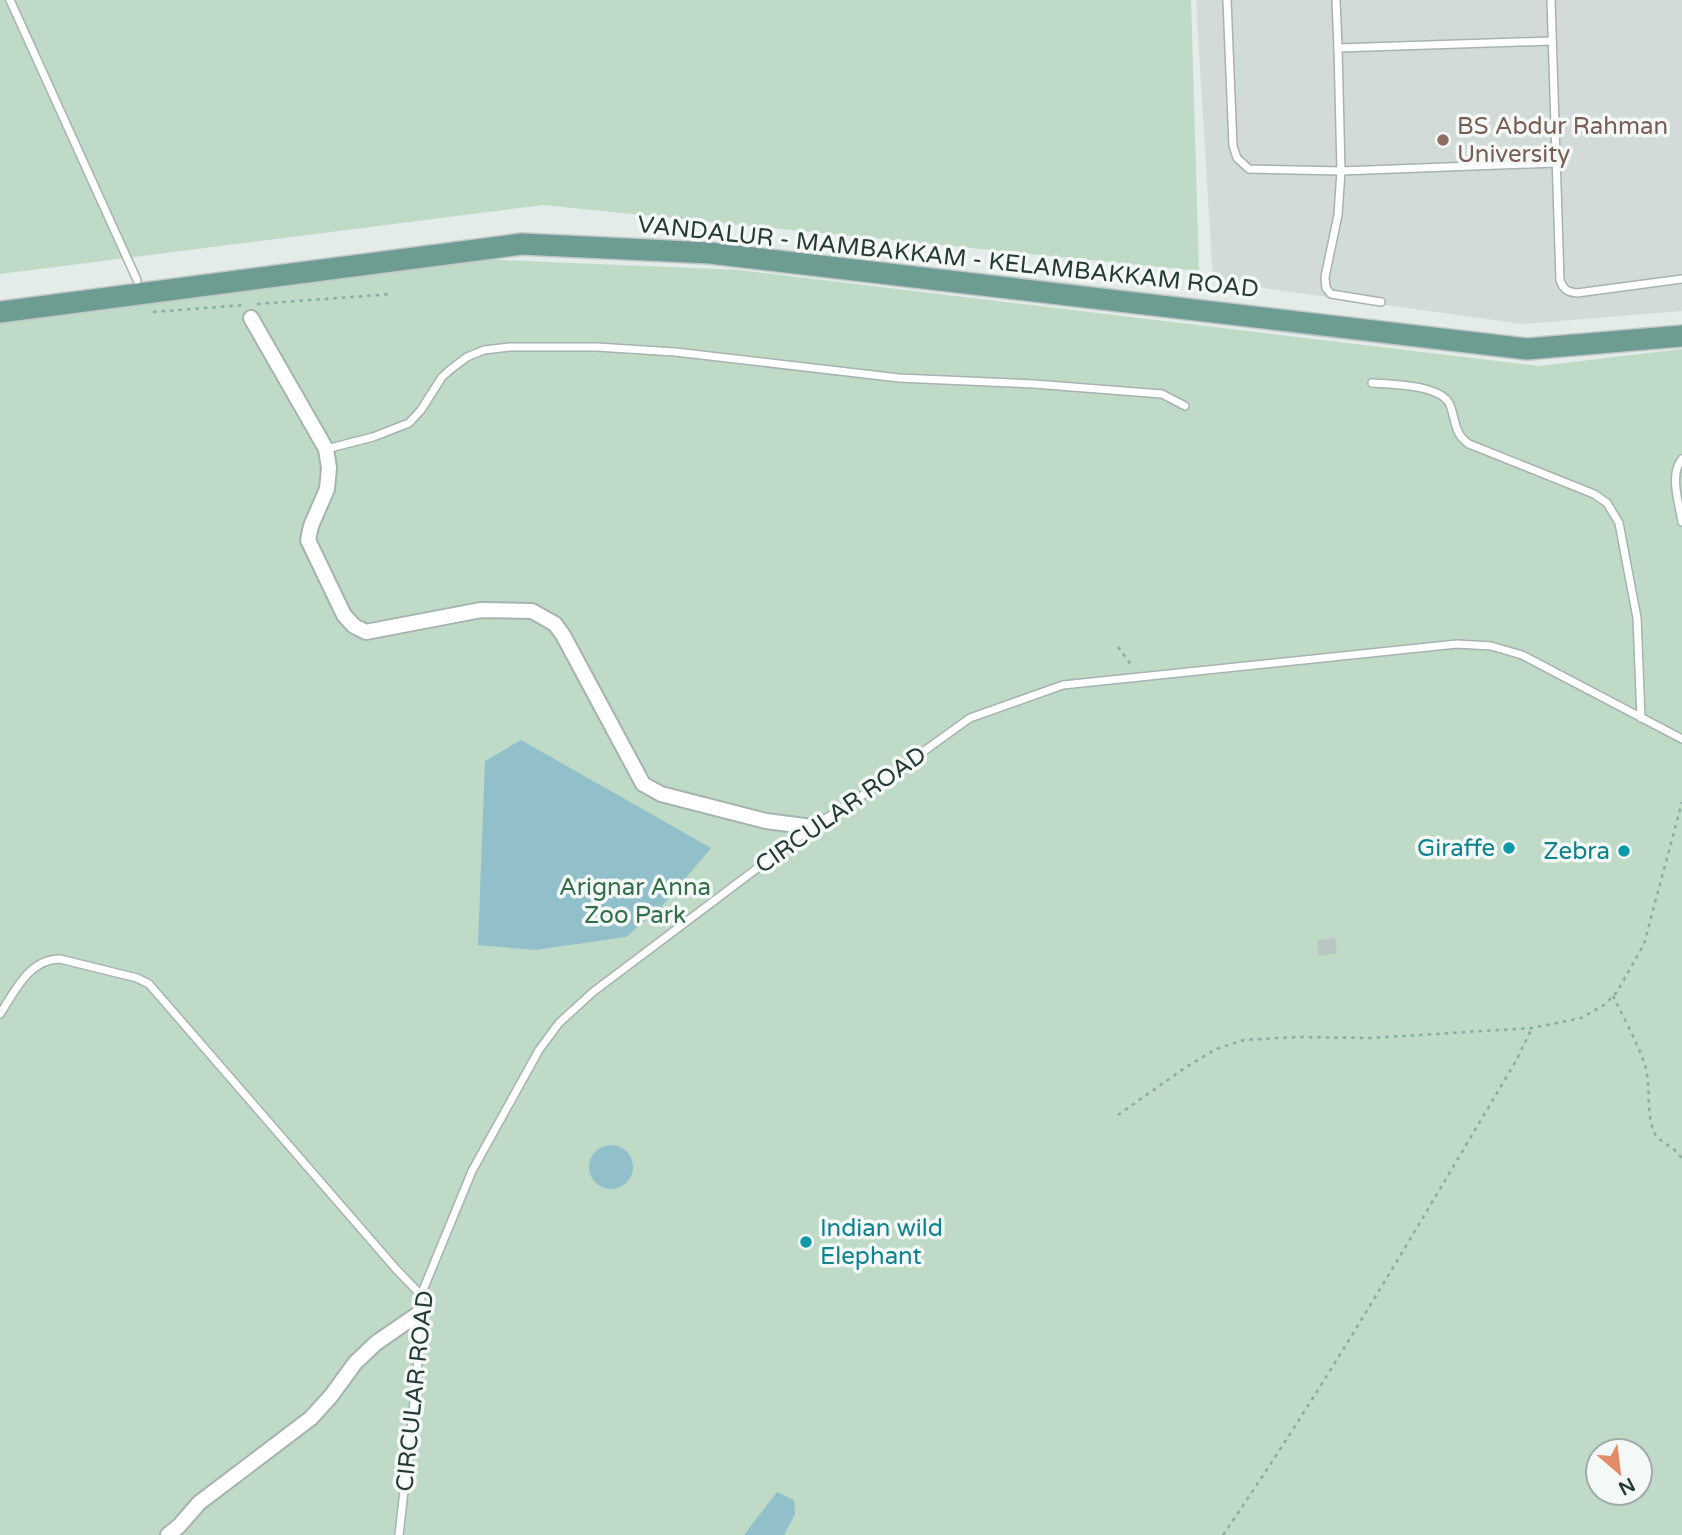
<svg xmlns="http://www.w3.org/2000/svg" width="1682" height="1535" font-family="'Varela Round',sans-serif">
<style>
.built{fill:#d2dbd7}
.green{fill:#bfdac7;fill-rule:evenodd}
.water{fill:#91c0cb}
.building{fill:#b9c6c1}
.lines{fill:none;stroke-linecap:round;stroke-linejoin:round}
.lane-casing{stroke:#a6b3af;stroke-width:10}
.street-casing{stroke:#a6b3af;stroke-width:18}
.primary-casing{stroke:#c2c8c7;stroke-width:24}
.path{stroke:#87aca1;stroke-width:2.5;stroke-dasharray:3.5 5;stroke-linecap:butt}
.lane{stroke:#fff;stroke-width:7}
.street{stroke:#fff;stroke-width:14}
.primary{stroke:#6d9c92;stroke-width:21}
.education-dot{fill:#8d6e63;stroke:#f4f8f6;stroke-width:2.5}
.culture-dot{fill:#0f9aa8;stroke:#f4f8f6;stroke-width:2.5}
.labels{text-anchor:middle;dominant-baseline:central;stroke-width:7;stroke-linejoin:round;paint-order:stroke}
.education-label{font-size:24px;fill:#785e54;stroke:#f4f8f6;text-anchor:start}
.street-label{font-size:24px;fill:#253b36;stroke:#f4f8f6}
.culture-label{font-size:24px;fill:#0d838f;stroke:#f4f8f6;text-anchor:end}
.park-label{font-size:24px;fill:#336e4c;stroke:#f4f8f6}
</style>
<rect width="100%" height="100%" fill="#e3ece8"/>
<path class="built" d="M1196 0H1682V311L1523 324 1213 281Z"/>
<g class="green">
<path d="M0 0H1191L1199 271 543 205 0 274Z"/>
<path d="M452 258 740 270 1539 366 1682 349V1535H0V318ZM1598 1451H1640V1493H1598Z"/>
</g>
<g class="water">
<path d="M521 740 711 848 662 906 626 937 535 950 478 945 485 761Z"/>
<circle cx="611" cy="1167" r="22"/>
<path d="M777 1492 794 1500 795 1514 784 1535H744Z"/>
</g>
<path class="building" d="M1335 938 1337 953 1319 956 1317 940Z"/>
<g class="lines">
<defs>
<g id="lane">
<path d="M10 0 137 280"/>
<path d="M1227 0 1233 146 1237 158 1249 169 1341 171 1338 215 1325 277 1326 288 1331 294 1381 302"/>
<path d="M1336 0 1338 48"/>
<path d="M1551 0 1560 280C1563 289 1567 292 1577 293L1682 279"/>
<path d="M1551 41 1338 48 1341 171 1555 163"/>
<path d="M1372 383C1392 384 1442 385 1450 405 1456 421 1454 434 1469 444L1594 494 1607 503 1619 523 1637 618 1641 718"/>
<path d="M326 449 373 437 409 423 421 410 442 377 451 369 467 357 484 350 510 347H597L675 352 899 378 1034 384 1162 394 1185 406"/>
<path d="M1682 459C1669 474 1679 503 1682 522"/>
<path d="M0 1014C15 991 29 959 60 959L137 978 149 984 396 1269 421 1295"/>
<path d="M399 1535 417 1376 421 1295 472 1171 539 1050 559 1023 593 992 812 827 860 797 970 718 1063 685 1457 644 1491 646 1522 655 1682 739"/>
</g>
<g id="street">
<path d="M251 318 326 449 329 468 327 489 311 526 308 540 344 615 354 626 366 632 481 610 532 611 555 624 563 635 643 784 661 794 766 821 812 827"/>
<path d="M168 1535 179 1526 199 1503 311 1418 331 1396 355 1363 376 1343 421 1312"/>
</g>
<path id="primary" d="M0 312 522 244 710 253 1527 349 1682 336"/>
</defs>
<use href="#lane" class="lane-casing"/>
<use href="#street" class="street-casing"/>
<use href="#primary" class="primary-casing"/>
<g class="path">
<path d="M257 304 391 294"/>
<path d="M153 312 244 305"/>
<path d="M1118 647 1132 666"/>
<path d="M1613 996C1624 1018 1637 1042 1645 1065 1651 1086 1646 1109 1653 1130 1658 1144 1677 1146 1682 1160"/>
<path d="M1118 1115 1186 1067 1216 1049 1244 1040 1298 1037 1370 1038 1532 1028 1581 1018 1604 1005 1617 992 1644 944 1682 802"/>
<path d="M1223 1535C1328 1382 1421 1220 1516 1061L1532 1028"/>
</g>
<use href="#lane" class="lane"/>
<use href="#street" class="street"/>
<use href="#primary" class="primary"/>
</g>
<circle class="education-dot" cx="1443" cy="140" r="7"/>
<g class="culture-dot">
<circle cx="1509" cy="848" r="7"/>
<circle cx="1624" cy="851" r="7"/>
<circle cx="806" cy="1242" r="7"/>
</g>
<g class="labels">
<g class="education-label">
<text x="1457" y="126">BS Abdur Rahman<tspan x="1457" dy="28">University</tspan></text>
</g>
<g class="street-label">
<text transform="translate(948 257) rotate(6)">VANDALUR - MAMBAKKAM - KELAMBAKKAM ROAD</text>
<text transform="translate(841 810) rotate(-35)">CIRCULAR ROAD</text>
<text transform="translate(415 1391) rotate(-84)">CIRCULAR ROAD</text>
</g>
<g class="culture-label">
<text x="1495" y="848">Giraffe</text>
<text x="1610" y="851">Zebra</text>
<text x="820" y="1228" text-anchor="start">Indian wild<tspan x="820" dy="28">Elephant</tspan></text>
</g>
<g class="park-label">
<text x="635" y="887">Arignar Anna<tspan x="635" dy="28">Zoo Park</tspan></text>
</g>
</g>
<g transform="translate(1619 1472) rotate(152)"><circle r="33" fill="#f4f8f6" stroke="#a1aca9" stroke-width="2"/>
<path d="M0-5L12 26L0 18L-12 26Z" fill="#e48b69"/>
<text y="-10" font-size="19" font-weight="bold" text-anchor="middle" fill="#253b36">N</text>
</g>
</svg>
